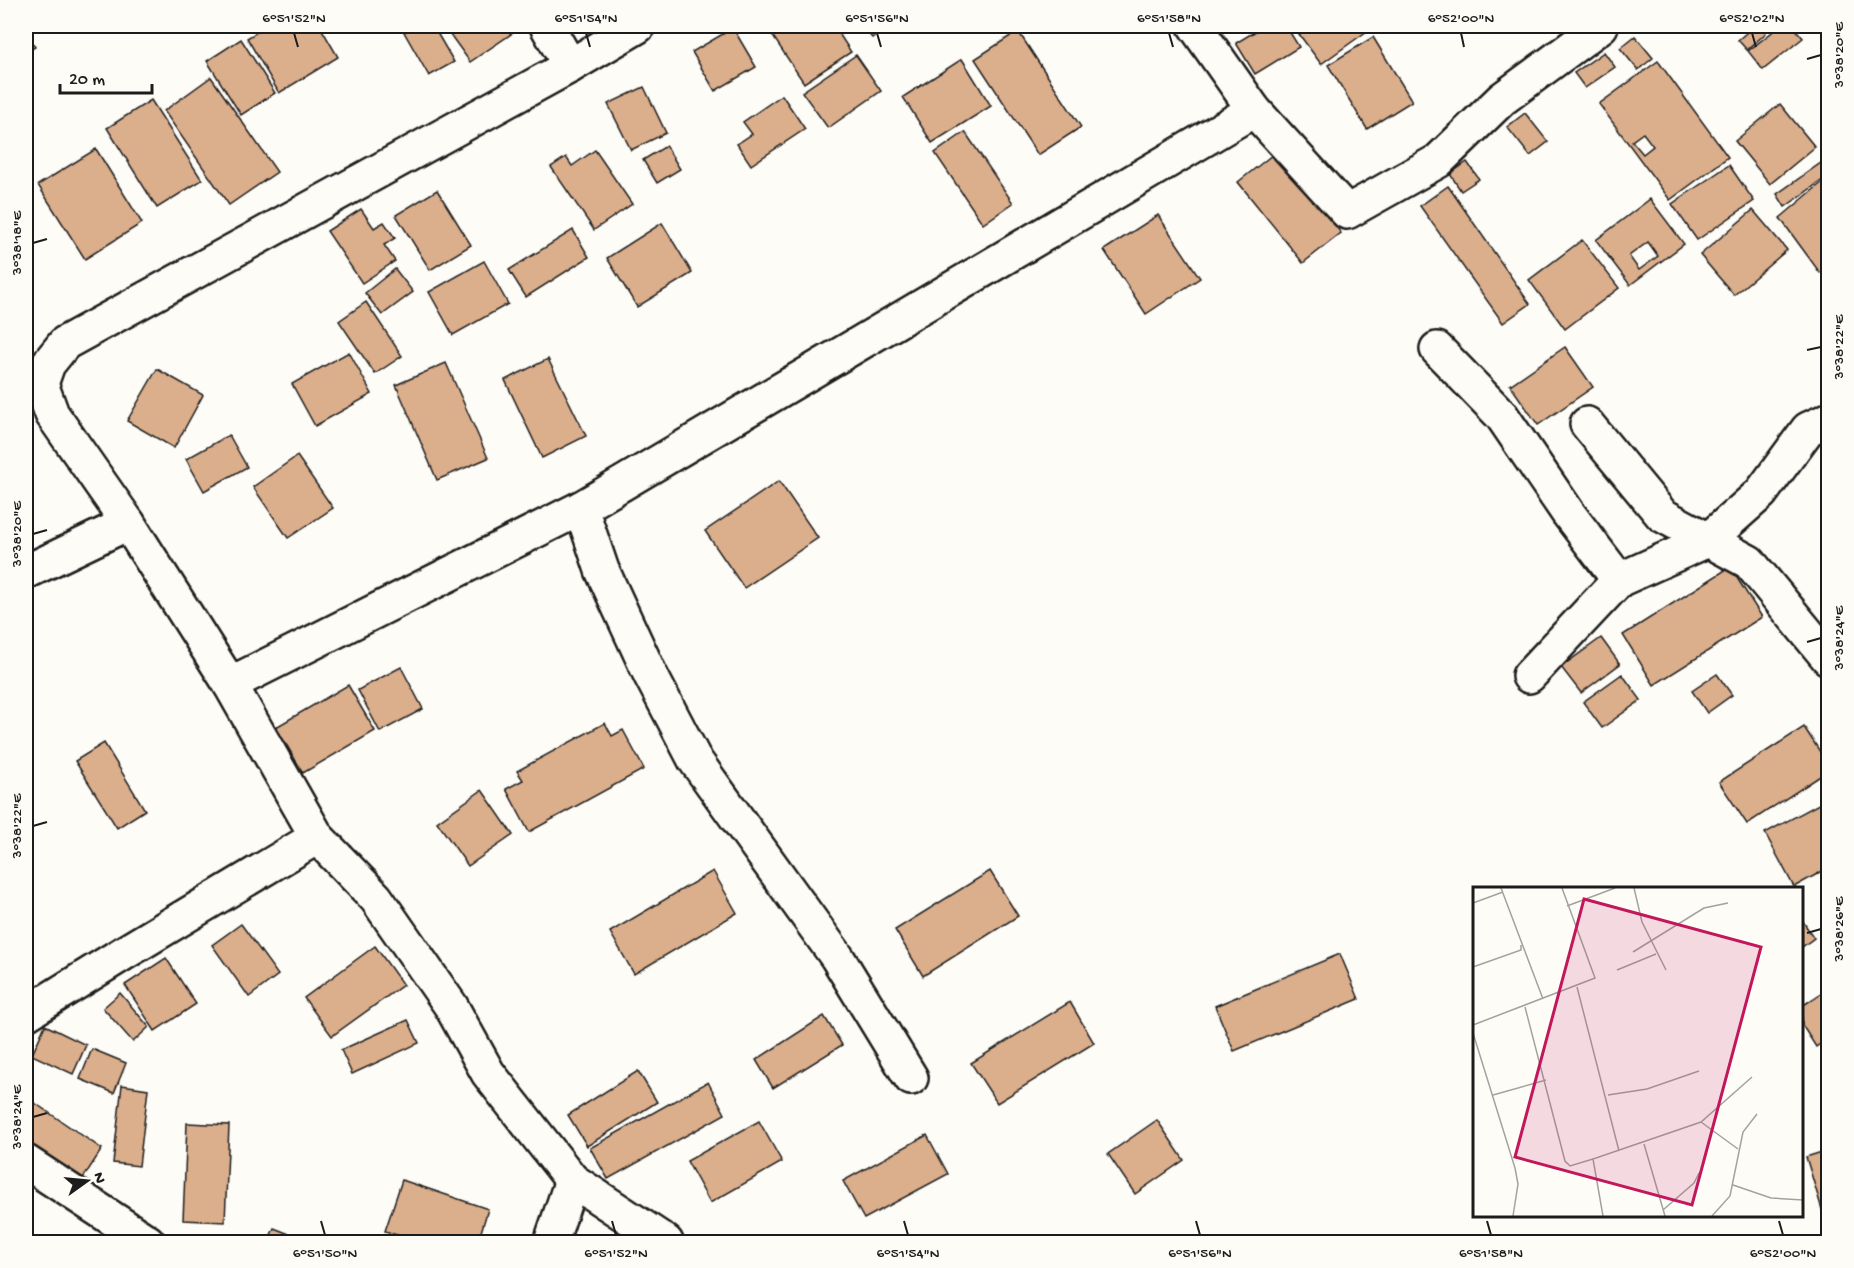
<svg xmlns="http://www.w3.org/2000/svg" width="1854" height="1268" font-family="'Gochi Hand',sans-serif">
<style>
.building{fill:#dbae8c;stroke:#1c1c1c;stroke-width:1.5;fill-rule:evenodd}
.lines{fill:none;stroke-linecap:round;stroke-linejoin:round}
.street-casing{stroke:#1c1c1c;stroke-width:38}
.street{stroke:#fdfcf7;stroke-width:33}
.ticks{fill:none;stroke:#1c1c1c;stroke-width:2}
.inset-road{fill:none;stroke:#a3a29f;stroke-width:1.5}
.view{fill:#c2185b;fill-opacity:0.15;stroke:#c2185b;stroke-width:3}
.inset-edge{fill:none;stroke:#1c1c1c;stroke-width:3}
.neatline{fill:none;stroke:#1c1c1c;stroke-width:2}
.ticks-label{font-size:15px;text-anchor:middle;fill:#1c1c1c}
</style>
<rect width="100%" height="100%" fill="#fdfcf7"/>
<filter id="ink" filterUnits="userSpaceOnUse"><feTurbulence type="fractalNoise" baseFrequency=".0167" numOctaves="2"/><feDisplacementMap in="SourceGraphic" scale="12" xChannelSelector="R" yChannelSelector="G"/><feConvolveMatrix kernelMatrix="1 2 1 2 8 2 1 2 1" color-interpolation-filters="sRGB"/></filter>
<g filter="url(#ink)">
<g class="building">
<path d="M267 26H320L338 57 279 93 247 38Z"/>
<path d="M414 26H433L454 62 429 76 404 32Z"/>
<path d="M444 26H509L514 32 470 62Z"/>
<path d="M766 26H834L851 52 804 83Z"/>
<path d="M862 26H889L872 38Z"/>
<path d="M1264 26H1286L1299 47 1255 74 1236 43Z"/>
<path d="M1293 26H1367L1370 29 1321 64Z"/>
<path d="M1754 26H1760L1766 33 1747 50 1738 40Z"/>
<path d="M1780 26H1793L1803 38 1763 70 1748 51Z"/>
<path d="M733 28 756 67 715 91 692 52Z"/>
<path d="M1018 31 1081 127 1038 155 975 59Z"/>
<path d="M26 32 35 47 26 52Z"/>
<path d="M1635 36 1653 58 1638 70 1620 48Z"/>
<path d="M1373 37 1412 101 1367 129 1328 65Z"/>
<path d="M241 39 275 93 241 115 207 61Z"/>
<path d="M1604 52 1615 67 1585 88 1574 73Z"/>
<path d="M856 55 881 91 828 128 802 92Z"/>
<path d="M962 59 991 106 932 143 903 97Z"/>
<path d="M1658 61 1728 157 1670 200 1599 104ZM1643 133 1653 146 1643 154 1632 141Z"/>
<path d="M211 77 277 172 229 205 164 111Z"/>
<path d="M644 87 666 133 631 150 608 104Z"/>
<path d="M782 95 805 129 751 165 737 144 752 134 743 122Z"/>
<path d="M151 100 202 180 157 208 107 128Z"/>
<path d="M1780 104 1815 147 1770 184 1735 141Z"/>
<path d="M1525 113 1548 142 1530 156 1507 127Z"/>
<path d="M965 132 1013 203 983 224 935 153Z"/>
<path d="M666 146 680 169 657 183 643 160Z"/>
<path d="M96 149 142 223 85 259 38 185Z"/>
<path d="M595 150 632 204 594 230 551 167 566 157 572 166Z"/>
<path d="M1277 151 1341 233 1303 263 1238 182Z"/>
<path d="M1828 158V176L1785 207 1777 194Z"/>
<path d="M1467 162 1479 179 1461 191 1450 174Z"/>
<path d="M1729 165 1754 201 1697 240 1672 204Z"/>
<path d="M1825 180 1828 184V266L1820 273 1780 218Z"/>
<path d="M1448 186 1530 304 1503 323 1420 206Z"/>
<path d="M437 190 471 245 430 270 396 215Z"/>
<path d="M1650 199 1684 244 1630 285 1596 240ZM1648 242 1658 256 1639 270 1629 256Z"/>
<path d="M361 209 374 228 384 222 395 238 384 245 395 261 362 283 327 231Z"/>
<path d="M1753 210 1787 250 1734 295 1700 255Z"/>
<path d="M1158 215 1200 278 1146 314 1104 250Z"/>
<path d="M662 223 692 273 637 307 607 258Z"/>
<path d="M573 230 589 257 526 297 509 270Z"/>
<path d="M1582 240 1619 288 1565 329 1529 280Z"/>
<path d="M484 261 508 304 453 335 429 292Z"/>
<path d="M395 269 413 292 382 315 365 293Z"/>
<path d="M366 302 402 356 375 374 339 321Z"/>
<path d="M1565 347 1593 387 1538 425 1510 385Z"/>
<path d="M349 352 372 394 315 426 292 384Z"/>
<path d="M548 359 586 436 542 458 505 380Z"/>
<path d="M446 363 488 458 437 480 396 385Z"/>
<path d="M157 369 203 395 174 448 127 421Z"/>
<path d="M229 435 247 467 204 491 186 459Z"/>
<path d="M297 456 333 508 288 538 253 487Z"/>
<path d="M779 481 818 538 744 588 705 531Z"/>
<path d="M1730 567 1762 617 1654 685 1623 635Z"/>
<path d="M1601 638 1620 664 1581 693 1561 667Z"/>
<path d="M401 667 423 709 380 732 358 690Z"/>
<path d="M1622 674 1641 700 1602 728 1583 702Z"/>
<path d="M1717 674 1732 695 1707 713 1692 691Z"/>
<path d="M348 685 375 731 303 773 276 727Z"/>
<path d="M605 723 612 736 623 730 644 769 529 832 506 789 523 780 517 771Z"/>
<path d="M1804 727 1828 764V771L1747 824 1719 782Z"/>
<path d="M104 743 145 810 117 828 75 761Z"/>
<path d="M482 790 513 835 468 866 437 822Z"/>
<path d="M1828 799V868L1794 887 1765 833Z"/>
<path d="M713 871 737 913 634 974 610 932Z"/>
<path d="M990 871 1018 916 923 976 895 930Z"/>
<path d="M1802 920 1814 938 1802 947Z"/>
<path d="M241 924 278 975 249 997 212 945Z"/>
<path d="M375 946 403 985 332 1036 304 998Z"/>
<path d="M1340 954 1359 999 1234 1051 1215 1006Z"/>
<path d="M166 958 196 1004 155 1031 125 985Z"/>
<path d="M1828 989V1038L1816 1047 1802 1025V1006Z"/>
<path d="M120 993 149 1027 133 1042 103 1008Z"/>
<path d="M1070 1002 1094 1043 997 1103 971 1063Z"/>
<path d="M824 1016 842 1045 773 1088 756 1060Z"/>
<path d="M408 1020 419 1043 352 1074 341 1050Z"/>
<path d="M45 1025 86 1045 73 1074 32 1055Z"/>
<path d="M92 1049 126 1063 114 1093 80 1079Z"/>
<path d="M638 1071 657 1102 587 1146 568 1115Z"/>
<path d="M708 1082 725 1114 608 1179 590 1148Z"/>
<path d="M122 1085 148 1089 139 1166 113 1163Z"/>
<path d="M26 1097 102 1149 80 1183 26 1145Z"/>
<path d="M1157 1120 1184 1160 1135 1194 1108 1154Z"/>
<path d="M759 1121 782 1162 710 1203 687 1161Z"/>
<path d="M187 1123 229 1125 225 1222 183 1220Z"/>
<path d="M927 1135 948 1174 864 1219 843 1181Z"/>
<path d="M1828 1150V1215L1824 1216 1806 1157Z"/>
<path d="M402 1180 488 1209 478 1242H420L385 1231Z"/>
<path d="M274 1228 297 1237 295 1242H268Z"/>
</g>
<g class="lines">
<defs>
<g id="street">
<path d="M547 26 570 66"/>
<path d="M1195 26 1254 110 1347 212 1438 161 1502 99 1601 26"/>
<path d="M1437 349 1502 416 1568 513 1619 580"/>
<path d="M1587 424 1662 515 1749 562 1828 658"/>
<path d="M581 508 602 570 650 674 695 760 837 957 911 1078"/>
<path d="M128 523 52 414 41 384 48 364 65 343 570 66 638 26"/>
<path d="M26 572 128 523 230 684 317 837 376 898 451 1006 488 1073 572 1180 666 1242"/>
<path d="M1529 676 1619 580 1708 540 1761 493 1808 429 1828 420"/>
<path d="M230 684 581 508 1254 110"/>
<path d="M26 1014 124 953 317 837"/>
<path d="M26 1162 148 1242"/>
<path d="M551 1242 572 1180"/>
</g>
</defs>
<use href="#street" class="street-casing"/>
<use href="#street" class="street"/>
</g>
</g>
<path class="ticks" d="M294 33 298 47M586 33 590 47M877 33 881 47M1169 33 1173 47M1461 33 1464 47M1752 33 1756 47M1807 59 1821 55M33 243 47 239M1807 350 1821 347M33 534 47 530M1807 642 1821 638M33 826 47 822M1807 933 1821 929M33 1117 47 1113M321 1221 325 1235M612 1221 616 1235M904 1221 908 1235M1196 1221 1200 1235M1487 1221 1491 1235M1779 1221 1783 1235"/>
<g transform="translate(1473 887)">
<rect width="330" height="330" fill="#fdfcf7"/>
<path class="inset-road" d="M28 1 70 112M161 1 169 35 193 83M0 16 30 5M94 19 142 1M160 65 231 21 255 16M0 80 48 63V58M144 83 183 67M104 100 146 264M52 120 92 274 97 279 120 272M0 138 122 91 89 1M0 146 42 281 45 297 40 329M20 208 73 193M135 208 174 202 226 184M228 235 265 262M171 257 192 329M260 298 298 311 330 313M190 323 221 296 226 286M130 329 120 272 228 235 279 190M239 329 257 309 270 245 284 227"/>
<path class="view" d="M111 12 288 60 219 318 42 270Z"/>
<rect width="330" height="330" class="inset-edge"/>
</g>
<rect width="1854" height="1268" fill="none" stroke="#fdfcf7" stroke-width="66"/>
<g transform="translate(87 1181) rotate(75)" stroke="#fdfcf7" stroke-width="4.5" paint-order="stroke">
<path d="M0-4.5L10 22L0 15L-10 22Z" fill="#1c1c1c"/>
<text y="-9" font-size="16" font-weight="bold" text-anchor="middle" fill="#1c1c1c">N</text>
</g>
<path d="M60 84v9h92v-9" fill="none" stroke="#1c1c1c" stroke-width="3"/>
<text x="69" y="84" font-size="18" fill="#1c1c1c" stroke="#fdfcf7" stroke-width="4.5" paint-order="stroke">20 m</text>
<rect x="33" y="33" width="1788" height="1202" class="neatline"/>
<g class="ticks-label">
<text x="294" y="22">6°51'52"N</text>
<text x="586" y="22">6°51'54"N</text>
<text x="877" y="22">6°51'56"N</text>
<text x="1169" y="22">6°51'58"N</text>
<text x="1461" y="22">6°52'00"N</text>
<text x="1752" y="22">6°52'02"N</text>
<text transform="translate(1838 55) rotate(-90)" y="5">3°38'20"E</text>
<text transform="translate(16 243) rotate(-90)" y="5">3°38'18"E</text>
<text transform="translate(1838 347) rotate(-90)" y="5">3°38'22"E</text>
<text transform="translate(16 534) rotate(-90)" y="5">3°38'20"E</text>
<text transform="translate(1838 638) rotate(-90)" y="5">3°38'24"E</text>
<text transform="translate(16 826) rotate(-90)" y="5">3°38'22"E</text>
<text transform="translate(1838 929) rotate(-90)" y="5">3°38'26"E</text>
<text transform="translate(16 1117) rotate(-90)" y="5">3°38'24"E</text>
<text x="325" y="1257">6°51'50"N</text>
<text x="616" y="1257">6°51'52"N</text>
<text x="908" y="1257">6°51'54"N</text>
<text x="1200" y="1257">6°51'56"N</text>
<text x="1491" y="1257">6°51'58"N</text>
<text x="1783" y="1257">6°52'00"N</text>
</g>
</svg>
